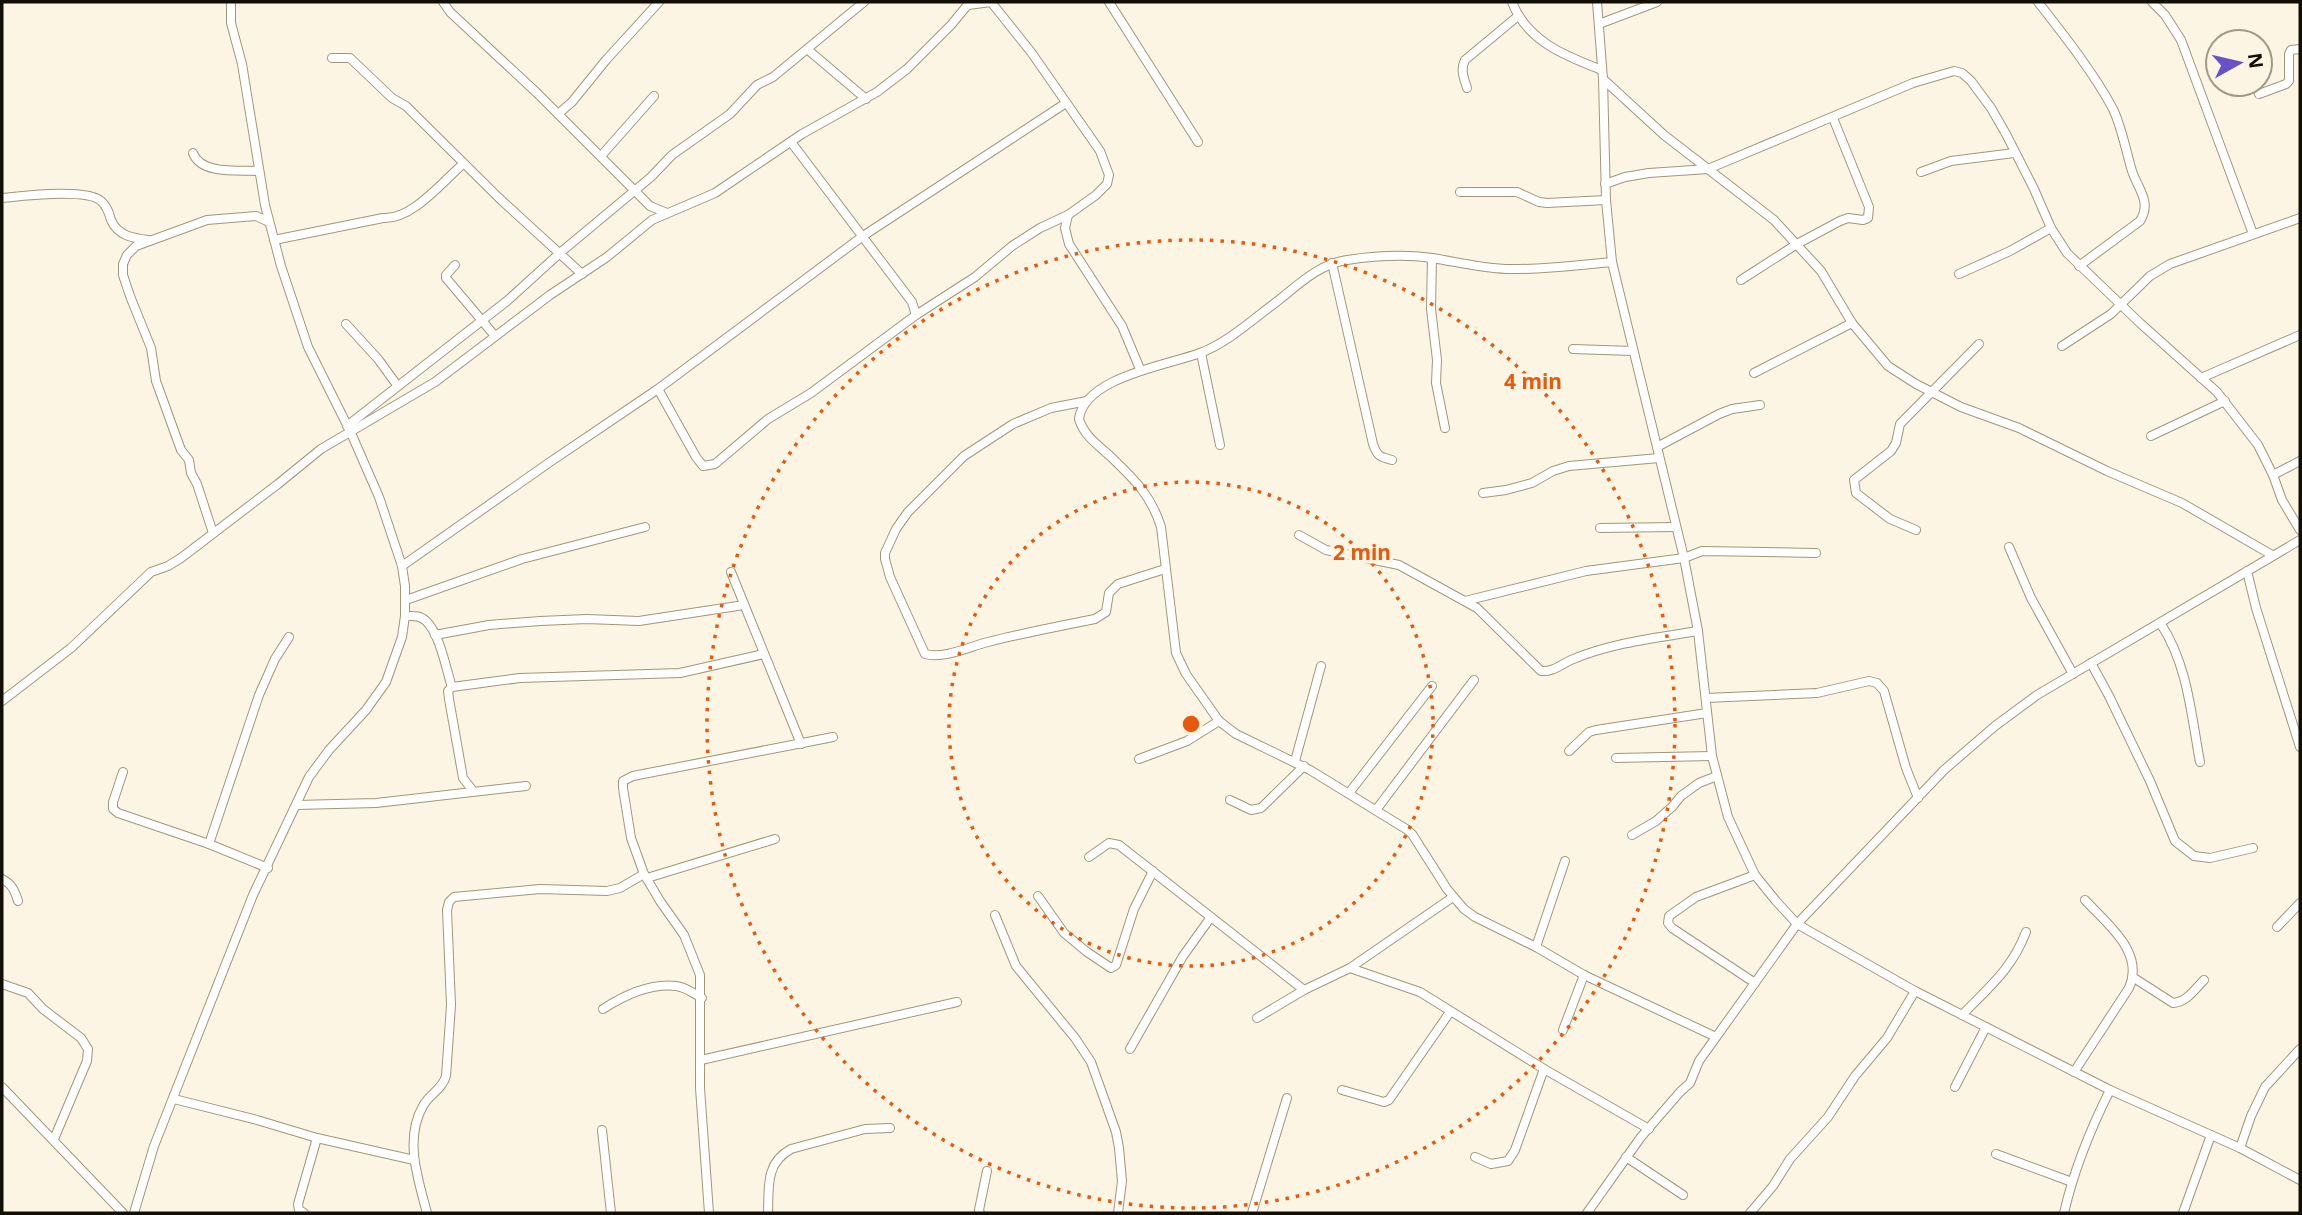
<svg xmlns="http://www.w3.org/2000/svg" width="2302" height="1215" font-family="'Noto Sans',sans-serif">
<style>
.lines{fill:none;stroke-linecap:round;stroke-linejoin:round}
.street-casing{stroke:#a2967a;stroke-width:10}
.street{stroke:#fff;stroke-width:8}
.ring{fill:none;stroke:#e8590c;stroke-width:3.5;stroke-dasharray:3.5 7}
.centre{fill:#e8590c;stroke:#fdf5e3;stroke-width:3.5}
.ring-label{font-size:21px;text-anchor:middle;font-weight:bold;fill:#e8590c;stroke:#fdf5e3;stroke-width:7;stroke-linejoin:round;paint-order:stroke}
</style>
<rect width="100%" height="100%" fill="#fdf5e3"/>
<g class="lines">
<defs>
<g id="street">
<path d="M443 2 450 12 537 93 650 206 667 213"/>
<path d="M1109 2 1198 142"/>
<path d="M1512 2C1527 41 1565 56 1602 70"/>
<path d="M1597 2 1603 79 1606 200 1612 262 1684 558 1698 631 1712 756 1728 817 1755 875 1776 901 1797 924 1915 991 2110 1090 2240 1148 2300 1180"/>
<path d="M2038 2C2063 34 2094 73 2113 109 2122 128 2126 151 2132 171 2138 189 2152 202 2140 221L2079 266"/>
<path d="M2152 2 2165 15 2181 40 2253 234"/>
<path d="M968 5 991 2"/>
<path d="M1599 24 1657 2"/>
<path d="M807 49 866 99"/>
<path d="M332 58H350L392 98 406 106 499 198 582 274"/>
<path d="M1603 79 1664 135 1774 220 1821 271 1852 323 1888 366 1916 384 1961 407 2019 428 2107 471 2182 503 2272 555"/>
<path d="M1467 88C1464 78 1460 70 1465 60L1518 16"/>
<path d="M2259 94 2286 84 2289 81V54L2291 50 2300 49"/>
<path d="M558 114 572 102 606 60 659 2"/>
<path d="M791 142 912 302 916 315"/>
<path d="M193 153C201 175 239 170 259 171"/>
<path d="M601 156 654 96"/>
<path d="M1921 172 1951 161 2014 153"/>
<path d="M1605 184 1625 177 1649 173 1708 169 1913 83 1954 71 1962 73 1971 81 1991 108 2006 134 2034 189 2051 228 2067 253 2140 323 2217 392 2258 445 2273 475 2282 500 2300 530"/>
<path d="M1460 192H1517L1539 202 1547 203 1606 200"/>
<path d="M2 198C22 196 86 188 101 201 107 206 109 213 111 220 118 236 133 238 148 240"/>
<path d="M1068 215 1065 228 1069 244 1122 326 1140 369"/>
<path d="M274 240 383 218C412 220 442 182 463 164"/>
<path d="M1432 258 1431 309 1437 360 1436 383 1445 428"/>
<path d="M1612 262C1577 265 1541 270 1506 269 1480 268 1457 262 1432 258 1404 254 1374 256 1347 260 1318 264 1297 286 1275 303 1252 320 1227 343 1200 353 1169 365 1084 377 1079 419 1084 436 1098 445 1110 456 1134 479 1151 495 1161 527L1176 653 1186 674 1219 721 1236 734 1310 770 1406 829 1412 834 1447 889 1464 909 1475 917 1536 947 1584 975 1716 1037"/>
<path d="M1332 263 1373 444C1377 456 1380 457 1392 460"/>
<path d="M455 265 446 275V278L495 336"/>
<path d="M1959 274 2010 251 2051 228"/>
<path d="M1741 280 1797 244 1840 221 1848 218 1863 220 1868 218 1869 207 1833 118"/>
<path d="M346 324 378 359 397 385"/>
<path d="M2062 346 2111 314 2150 276 2170 264 2300 218"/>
<path d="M1573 349 1633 351"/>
<path d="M1201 353 1220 445"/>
<path d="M1754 373 1852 323"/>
<path d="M2201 378 2300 335"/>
<path d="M658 389 696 457 703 466 715 464 768 419 811 393 916 315 975 277 1012 246 1040 228 1068 215 1096 195 1107 184 1109 175 1100 151 1031 52 991 2"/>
<path d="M1087 401 1051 408 1013 424 964 456 908 512 896 529 885 553V559L890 577 925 654C945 659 968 647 988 642 1023 633 1060 626 1095 619L1106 612 1109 593 1118 584 1165 569"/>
<path d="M347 426 507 301 561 252 651 177 672 155 730 114 757 85 773 77 864 2"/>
<path d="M2151 436 2225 401"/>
<path d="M1657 447 1719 414 1732 409 1760 405"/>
<path d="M2273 475 2300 461"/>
<path d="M1483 493 1506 490 1532 483 1553 471 1569 466 1659 458"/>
<path d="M1600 528 1676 527"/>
<path d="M1916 530 1890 519 1856 493 1854 480 1891 451 1896 443 1900 424 1979 344"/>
<path d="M213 533 197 484 191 473 189 460 181 450 156 381 151 348 130 296 123 275V264L127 255 136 246 207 220 256 216 269 222"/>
<path d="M1299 535 1326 550 1399 565 1477 608 1541 671C1553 672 1560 665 1571 660 1611 643 1655 638 1698 631"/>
<path d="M2009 547 2031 598 2073 674"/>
<path d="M402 566 550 462 658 389 863 236 1066 103"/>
<path d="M2247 571 2256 608 2300 747"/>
<path d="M731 572 801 744"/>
<path d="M406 600 522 559 645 527"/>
<path d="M1465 601 1586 571 1684 558 1702 551 1816 553"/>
<path d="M405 616C413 616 420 615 426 621 440 634 446 669 452 687"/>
<path d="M2161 624C2188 666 2191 714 2200 762"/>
<path d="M435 635 489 625 540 621 587 619 639 621 744 605"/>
<path d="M2091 663 2109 696 2150 781 2175 841 2194 856 2210 858 2253 848"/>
<path d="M1706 698 1817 693 1869 681 1877 683 1884 691 1906 768 1918 798"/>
<path d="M2 701 71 648 151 572 168 566 181 558 278 484 321 449 435 382 550 295 607 257 652 220 715 193 802 134 877 92 907 69 951 25 970 2"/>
<path d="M1569 751 1589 732 1596 730 1707 713"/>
<path d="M1616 758 1712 756"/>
<path d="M1139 759 1187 741 1219 721"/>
<path d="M1295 761 1321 666"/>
<path d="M123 772 113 802V809L118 813 209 844 268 868"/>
<path d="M473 791 463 778 449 699 448 691 452 687 520 678 680 673 764 654"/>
<path d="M1349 793 1432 686"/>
<path d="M1230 800 1251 810 1261 808 1304 766"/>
<path d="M296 805 376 803 526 786"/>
<path d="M1376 810 1474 680"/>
<path d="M1632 835 1656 821 1672 807 1681 796 1699 783 1717 776"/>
<path d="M209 844 259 695 275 659 289 637"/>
<path d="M1089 857 1109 843 1119 845 1304 990"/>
<path d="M647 878 775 839"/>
<path d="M2 879C12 884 15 891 18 901"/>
<path d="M1038 896 1064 933 1087 952 1111 968 1116 965 1134 909 1153 871"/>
<path d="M995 915 1016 966 1075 1038 1091 1062 1116 1132 1119 1148 1122 1181 1118 1213"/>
<path d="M2277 927 2300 903"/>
<path d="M1536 947 1565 861"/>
<path d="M1350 968 1420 992 1544 1069 1649 1129"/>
<path d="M2134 978 2173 1003C2187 1002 2195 989 2204 980"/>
<path d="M1755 983 1672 928 1668 923 1669 916 1696 897 1755 875"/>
<path d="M2 984 28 993 43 1009 81 1038 88 1049 87 1061 54 1139"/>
<path d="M603 1009C623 996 651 983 676 986 686 987 694 994 702 998"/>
<path d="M1962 1015C1989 987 2012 969 2026 932"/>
<path d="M1257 1018 1304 990 1350 968 1453 897"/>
<path d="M1563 1030 1584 975"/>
<path d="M1130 1049 1183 956 1211 917"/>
<path d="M701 1060 957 1002"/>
<path d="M2074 1072 2129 988C2145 952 2107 924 2085 900"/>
<path d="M2 1087 123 1213"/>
<path d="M1955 1087 1986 1027"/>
<path d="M1342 1090 1384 1102 1389 1100 1450 1012"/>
<path d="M174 1099 257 1120 317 1138 414 1160"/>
<path d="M602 1130 611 1213"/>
<path d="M2240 1148 2251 1116 2265 1087 2300 1049"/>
<path d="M1996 1154 2072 1182"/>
<path d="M1475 1157 1491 1164 1508 1161 1515 1150 1544 1069"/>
<path d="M1626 1157 1683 1195"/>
<path d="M134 1213 154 1146 253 895 309 777 329 750 366 710 386 682 402 637 405 616V586L402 566 379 497 351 433 308 347 281 266 265 205 242 64 231 23V2"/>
<path d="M304 1213 299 1210 298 1204 317 1138"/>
<path d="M427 1213C418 1179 404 1139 423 1106 429 1094 442 1090 446 1076L451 1005 447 910 449 902 454 897 540 889 607 891 620 888 644 874"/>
<path d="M709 1213 700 1088V975L684 935 660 901 644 874 631 838 623 788V781L633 776 833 737"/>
<path d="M768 1213C769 1188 765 1163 791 1149L865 1129 890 1128"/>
<path d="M980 1213 979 1210 987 1171"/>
<path d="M1252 1213 1287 1098"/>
<path d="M1587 1213 1641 1137 1680 1092 1690 1083 1699 1061 1797 924 1944 770 1995 726 2037 695 2300 540"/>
<path d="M1750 1213 1773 1186 1790 1159 1828 1117 1855 1076 1887 1038 1915 991"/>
<path d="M2064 1213C2074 1169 2090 1130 2110 1090"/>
<path d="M2183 1213 2211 1135"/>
</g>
</defs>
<use href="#street" class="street-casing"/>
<use href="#street" class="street"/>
</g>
<g class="ring">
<circle cx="1191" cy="724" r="242"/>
<circle cx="1191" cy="724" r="484"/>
</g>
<circle cx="1191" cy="724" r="10" class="centre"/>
<g class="ring-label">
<text x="1533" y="389">4 min</text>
<text x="1362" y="560">2 min</text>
</g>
<rect width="2302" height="1215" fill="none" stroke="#130e05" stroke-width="7"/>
<g transform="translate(2239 63) rotate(82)"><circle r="33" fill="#fdf5e3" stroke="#9f998a" stroke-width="2"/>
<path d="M0-5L12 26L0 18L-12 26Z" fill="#6951ca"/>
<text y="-10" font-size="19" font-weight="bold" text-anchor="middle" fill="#130e05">N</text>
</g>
</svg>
